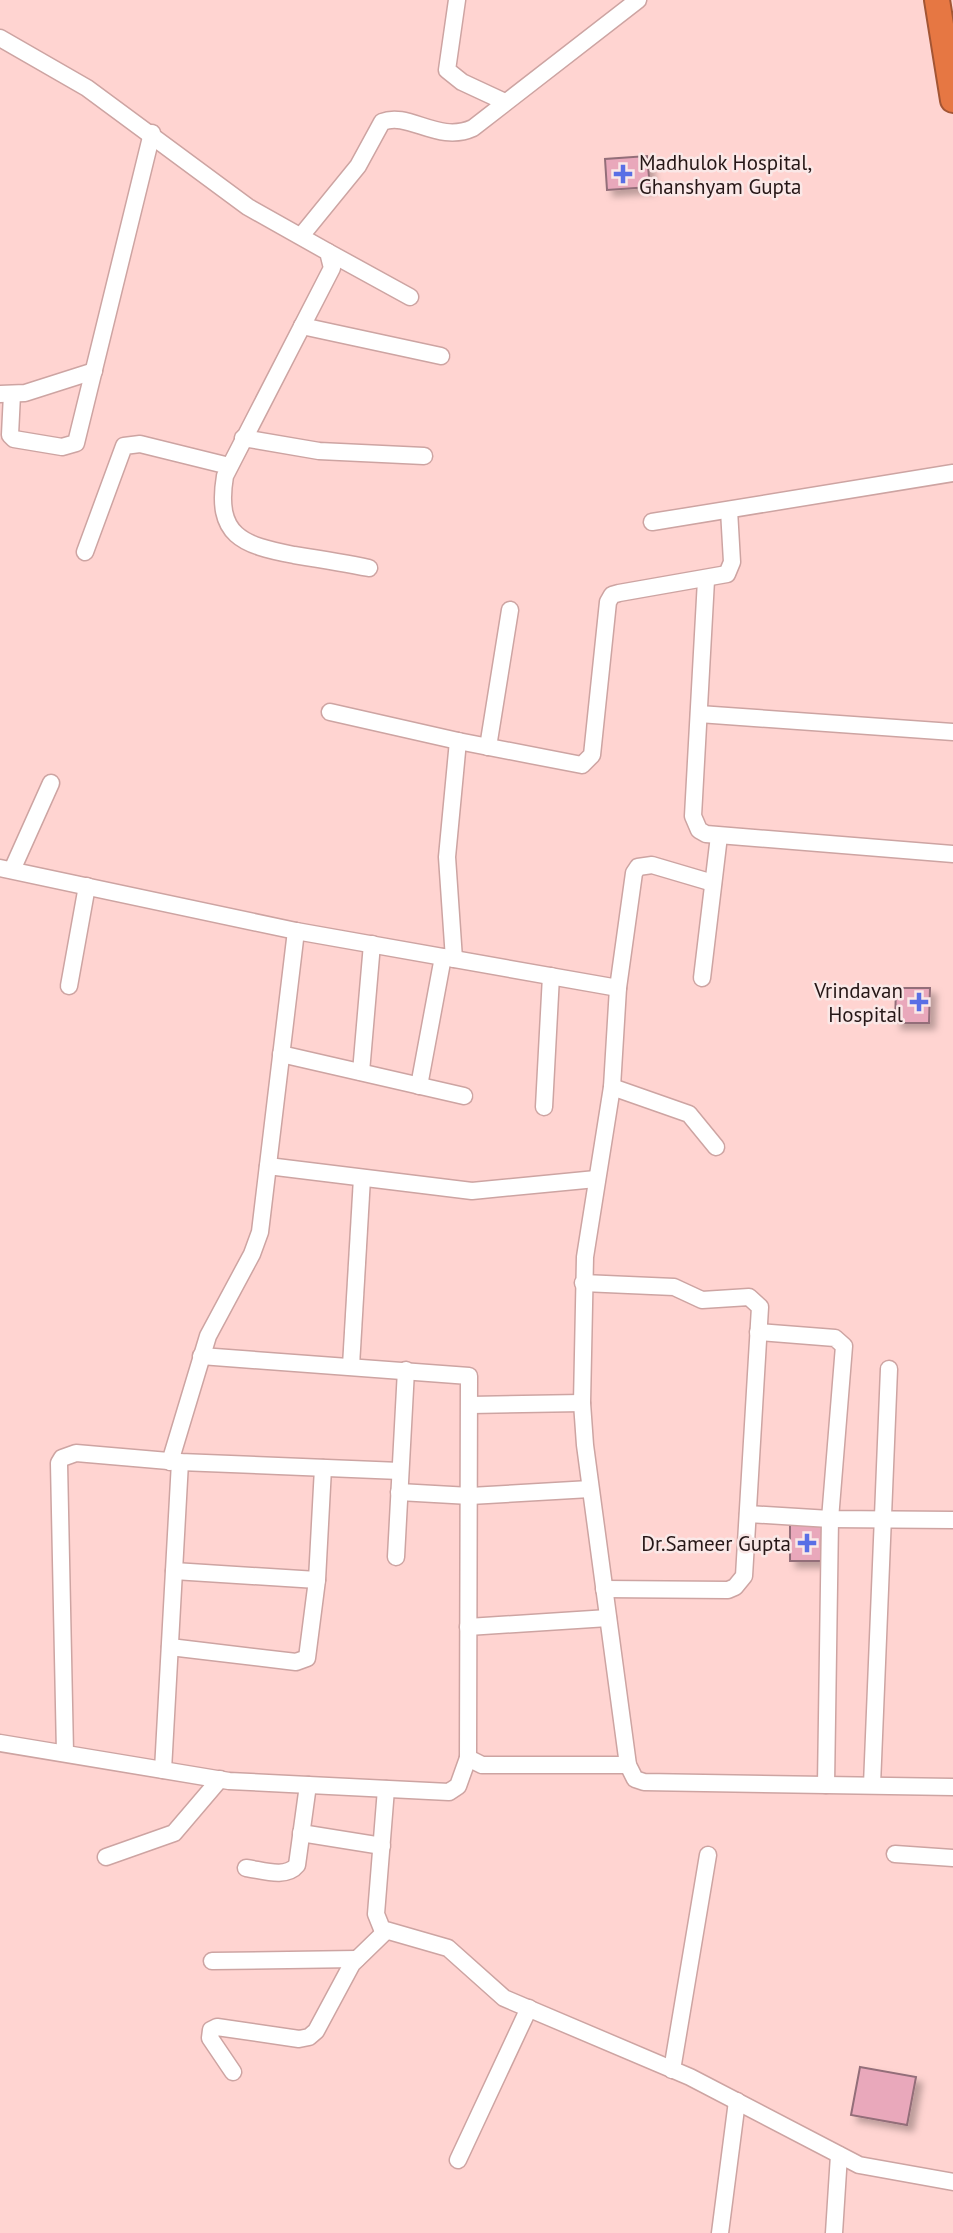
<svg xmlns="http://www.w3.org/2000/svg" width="953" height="2233" font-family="'PT Sans',sans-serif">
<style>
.building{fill:#e9a8bb;stroke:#936e79;stroke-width:2;filter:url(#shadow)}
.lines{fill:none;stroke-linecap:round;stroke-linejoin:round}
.minor-casing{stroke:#cda4a2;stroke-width:19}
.highway-casing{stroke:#a35534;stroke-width:28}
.minor{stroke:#fff;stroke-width:16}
.highway{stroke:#e67743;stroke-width:24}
.poi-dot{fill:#596fe5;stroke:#fae8e7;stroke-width:2.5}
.labels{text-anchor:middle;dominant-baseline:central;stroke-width:5;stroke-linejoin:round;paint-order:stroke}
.poi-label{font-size:21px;fill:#261717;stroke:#fae8e7;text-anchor:end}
</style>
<defs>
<filter id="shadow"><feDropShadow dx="6" dy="6" stdDeviation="3.5" flood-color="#0004"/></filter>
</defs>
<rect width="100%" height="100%" fill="#ffd4d1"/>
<g class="building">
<path d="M647 156 650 187 607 190 605 159Z"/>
<path d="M896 988H930L929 1023H895Z"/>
<rect x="790" y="1523" width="33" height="38"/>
<path d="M860 2067 916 2077 907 2125 851 2115Z"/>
</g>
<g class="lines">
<defs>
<g id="minor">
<path d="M457 0 447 70 462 82 505 102"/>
<path d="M0 38 87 88 248 207 328 252 332 268 225 476C215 536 242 545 294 555 319 559 344 563 369 568"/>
<path d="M301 236 358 166 382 122C409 111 438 144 473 128L638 0"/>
<path d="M328 252 410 297"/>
<path d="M302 326 441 356"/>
<path d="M0 394 25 393 94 371"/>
<path d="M12 394 10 435 14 439 62 447 76 443 152 133"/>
<path d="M243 438 319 451 424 456"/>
<path d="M652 522 953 473"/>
<path d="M85 552 124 446 140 444 229 466"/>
<path d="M706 580 693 816 699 830 706 834 953 854"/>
<path d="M330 712 458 741 582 765 592 755 608 602 612 595 619 593 727 574 732 562 729 510"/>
<path d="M699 714 953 732"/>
<path d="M488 747 510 610"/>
<path d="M0 868 296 931 618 988"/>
<path d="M12 870 51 783"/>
<path d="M713 883 652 865 638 867 634 873 618 988 612 1087 585 1257 582 1403 585 1445 628 1765 635 1779 644 1782 953 1787"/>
<path d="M454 959 447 857 458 741"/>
<path d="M702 978 719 836"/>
<path d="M69 986 87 886"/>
<path d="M281 1054 464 1096"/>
<path d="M361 1072 372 944"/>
<path d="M419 1086 443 957"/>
<path d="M612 1087 689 1114 716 1147"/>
<path d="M544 1107 551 976"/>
<path d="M268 1166 472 1191 596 1179"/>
<path d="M583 1283 674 1287 702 1300 749 1297 760 1307 744 1576 735 1587 728 1590 604 1589"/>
<path d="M758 1332 835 1338 844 1346 830 1519 826 1785"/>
<path d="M201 1356 469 1376 468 1758 482 1765H628"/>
<path d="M351 1366 362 1178"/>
<path d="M471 1405 582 1403"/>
<path d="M170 1462 208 1336 252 1254 260 1232 296 931"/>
<path d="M399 1492 470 1496 590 1489"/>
<path d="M748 1514 830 1519 953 1520"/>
<path d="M396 1557 406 1370"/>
<path d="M174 1571 317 1580"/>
<path d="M468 1627 608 1618"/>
<path d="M170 1647 296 1662 307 1658 317 1580 323 1468"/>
<path d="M0 1743 229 1781 449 1792 458 1786 468 1758"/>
<path d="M65 1753 59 1463 62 1458 76 1453 180 1462 400 1471"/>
<path d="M163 1770 180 1462"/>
<path d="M872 1785 889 1369"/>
<path d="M386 1789 376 1914 382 1929 448 1948 504 1998 690 2077 859 2165 953 2182"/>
<path d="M301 1833 382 1846"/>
<path d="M895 1854 953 1858"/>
<path d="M106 1857 174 1833 220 1779"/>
<path d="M246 1868C262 1870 286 1879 297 1865L308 1785"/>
<path d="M212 1961 357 1959"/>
<path d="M672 2070 708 1855"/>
<path d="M233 2072 210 2038 211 2030 217 2027 299 2039 309 2037 316 2031 352 1964 386 1931"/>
<path d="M458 2160 529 2008"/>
<path d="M720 2233 737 2101"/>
<path d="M834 2233 839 2155"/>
</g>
<path id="highway" d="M937 0 953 100"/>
</defs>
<use href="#minor" class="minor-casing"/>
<use href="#highway" class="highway-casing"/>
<use href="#minor" class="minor"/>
<use href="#highway" class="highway"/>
</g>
<g class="poi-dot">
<path d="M619.5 163.5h7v7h7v7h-7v7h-7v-7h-7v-7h7z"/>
<path d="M915.5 991.5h7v7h7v7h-7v7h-7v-7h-7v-7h7z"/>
<path d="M803.5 1532.5h7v7h7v7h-7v7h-7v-7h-7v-7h7z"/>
</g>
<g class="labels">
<g class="poi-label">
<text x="639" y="162" text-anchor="start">Madhulok Hospital,<tspan x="639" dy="24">Ghanshyam Gupta</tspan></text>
<text x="903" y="990">Vrindavan<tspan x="903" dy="24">Hospital</tspan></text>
<text x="791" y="1543">Dr.Sameer Gupta</text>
</g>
</g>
</svg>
